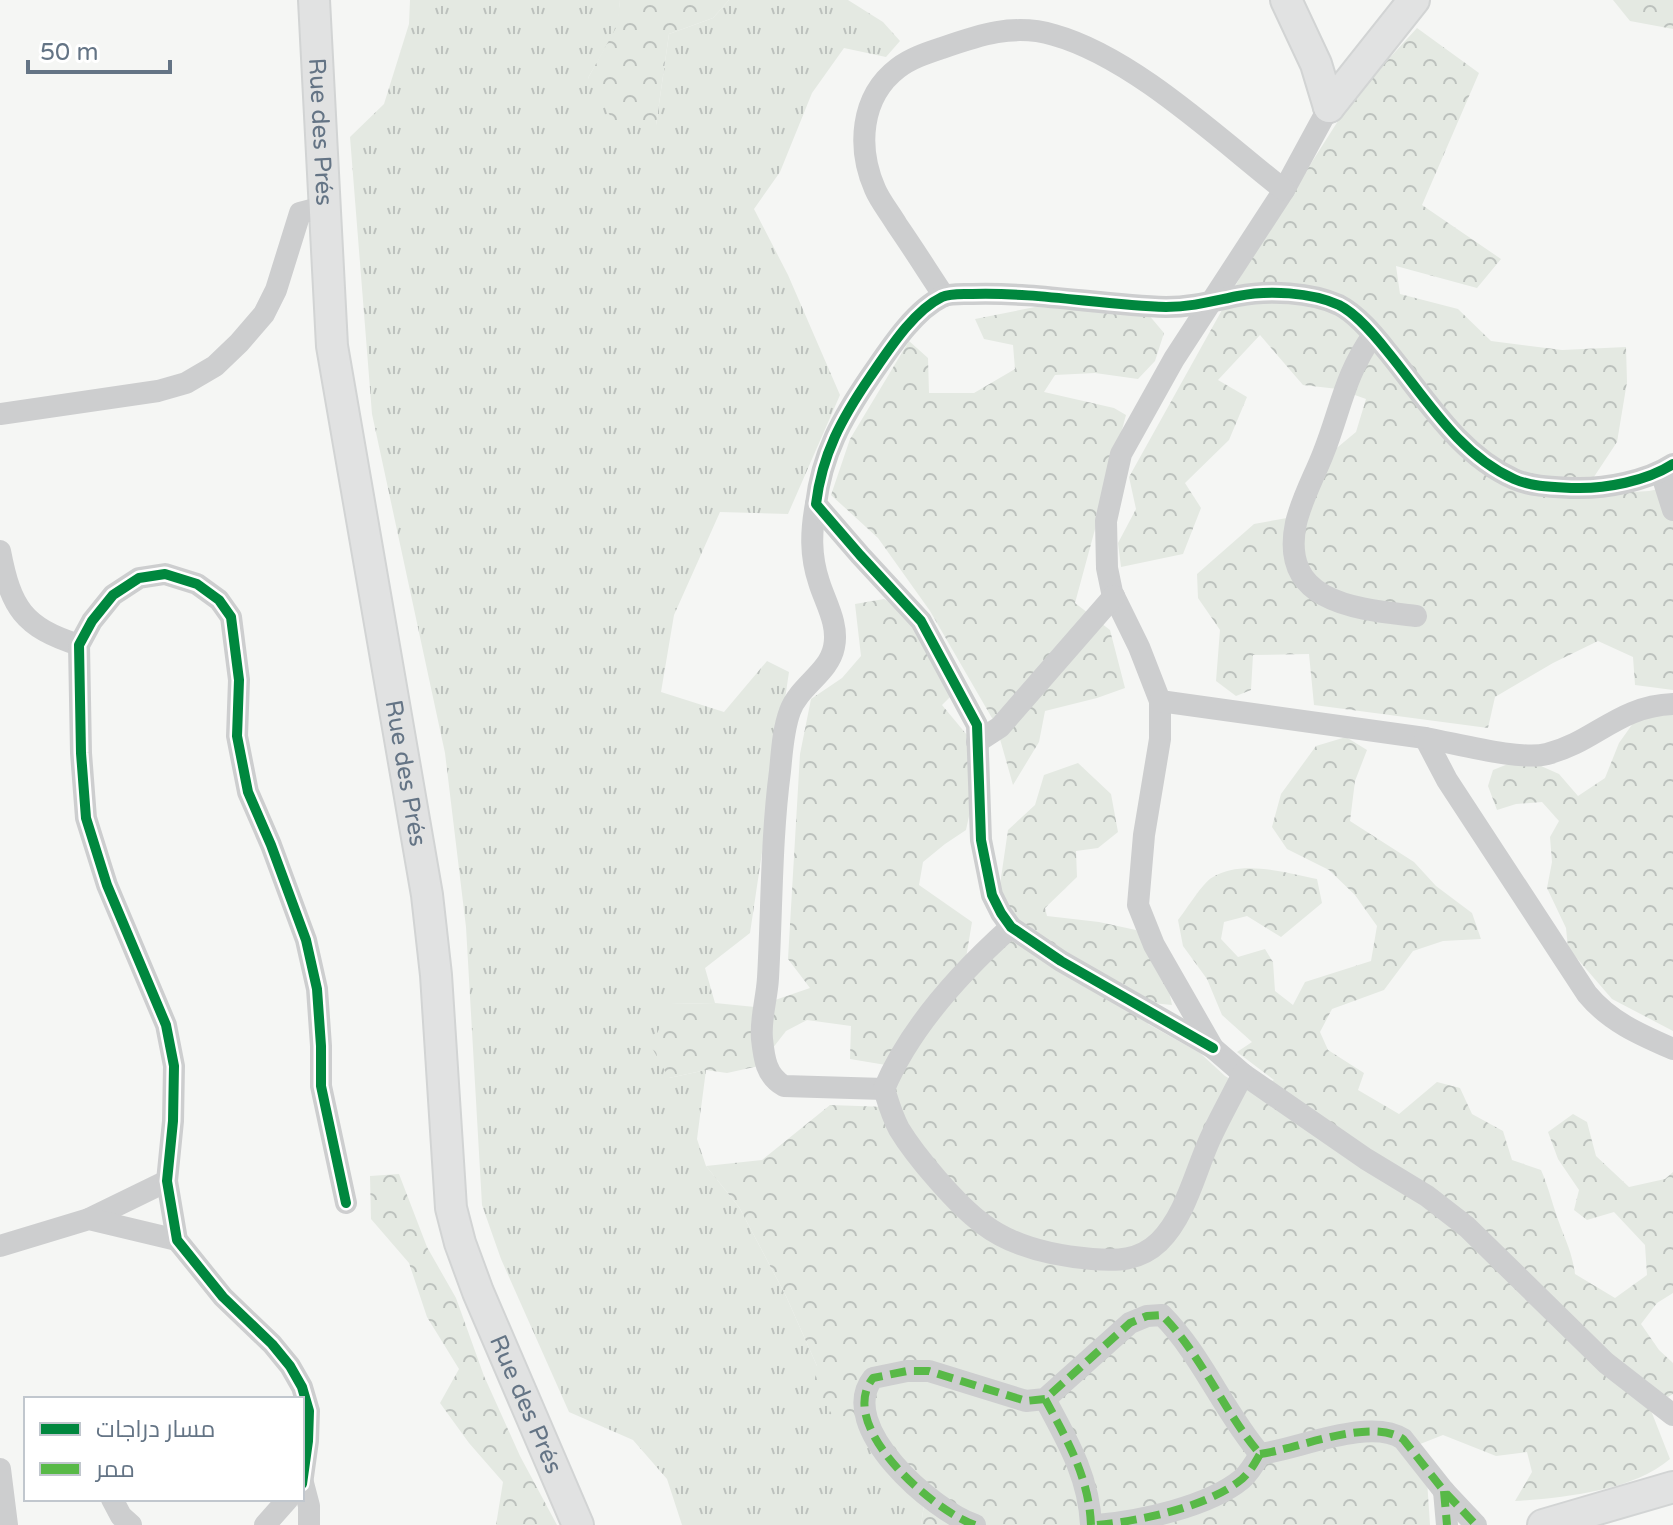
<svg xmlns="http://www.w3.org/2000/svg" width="1673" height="1525" font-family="'Varela Round',Cairo,sans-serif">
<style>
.grass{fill:url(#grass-tufts)}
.forest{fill:url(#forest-crowns)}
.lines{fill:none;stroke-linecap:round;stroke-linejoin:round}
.secondary-casing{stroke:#d2d4d4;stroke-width:34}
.street{stroke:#cdcecf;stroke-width:22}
.secondary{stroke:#e1e2e2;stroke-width:30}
.quiet{stroke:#58b947;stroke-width:8;stroke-dasharray:16 8;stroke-linecap:butt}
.cycleway-casing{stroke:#fff;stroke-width:15}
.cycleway{stroke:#00873e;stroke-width:10}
.labels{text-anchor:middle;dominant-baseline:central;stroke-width:8;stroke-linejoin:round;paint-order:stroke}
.street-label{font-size:24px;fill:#647485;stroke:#fff}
</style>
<defs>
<pattern id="grass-tufts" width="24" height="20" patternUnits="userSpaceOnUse" patternTransform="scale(2)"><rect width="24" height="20" fill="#e4e9e2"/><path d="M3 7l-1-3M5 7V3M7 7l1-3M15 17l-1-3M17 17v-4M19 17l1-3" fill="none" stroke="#bcc1bd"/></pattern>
<pattern id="forest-crowns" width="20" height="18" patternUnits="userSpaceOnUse" patternTransform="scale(2)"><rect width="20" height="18" fill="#e4e9e2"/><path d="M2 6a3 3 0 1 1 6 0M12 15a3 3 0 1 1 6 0" fill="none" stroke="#bcc1bd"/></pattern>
</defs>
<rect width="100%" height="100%" fill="#f5f6f4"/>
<path class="grass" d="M410 0H620L618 26 588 78 656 125 669 34 713 18 729 0H848L883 22 900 41 886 57 844 48 812 93 780 172 754 209 788 275 840 395 788 514 720 512 674 615 661 692 724 712 767 661 789 672 750 933 705 968 715 1003 671 1004 669 1078 706 1070 697 1139 706 1166 739 1207 786 1296 817 1366 866 1438 924 1505 921 1525H682L667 1479 633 1440 569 1412 501 1259 482 1205 466 927 445 753 372 414 350 137 384 104 409 24Z"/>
<g class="forest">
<path d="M620 0H729L713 18 669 34 656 125 615 124 588 78 617 26Z"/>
<path d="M1613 0H1673V29L1630 21Z"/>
<path d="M1417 28 1479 73 1422 205 1501 259 1477 288 1396 266 1400 294 1458 309 1491 341 1562 350 1626 347 1627 382 1617 442 1582 495 1649 491 1673 486V690L1635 685 1633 657 1598 641 1553 663 1495 697 1488 728 1314 705 1309 654 1253 655 1251 690 1236 696 1216 681 1220 630 1198 598 1197 574 1254 524 1304 515 1321 461 1356 432 1366 399 1338 389 1303 385 1260 335 1218 380 1247 397 1229 440 1185 483 1201 508 1183 554 1121 567 1118 543 1136 509 1129 477 1252 256 1352 99Z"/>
<path d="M1035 307 1143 308 1164 333 1155 361 1138 379 1095 373 1055 375 1044 392 1114 408 1126 415 1075 603 1110 630 1125 688 1097 698 1045 711 1039 742 1013 785 996 725 930 611 878 538 831 495 850 439 909 341 928 358 929 393H974L1015 369 1013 345 984 339 975 319Z"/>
<path d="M884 599 912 613 954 693 942 705 972 741V802L966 830 945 844 923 862 919 885 972 922 966 958 999 932 997 905 1008 830 1035 805 1044 775 1078 763 1111 794 1118 832 1098 848 1076 851 1077 877 1045 908 1047 916 1099 922 1136 930 1168 986 1172 1005 1152 1003 1148 1024 1200 1053 1225 1076 1251 1091 1274 1080 1237 1052 1252 1042 1222 1015 1207 979 1183 946 1178 920C1187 909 1202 883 1213 877 1242 859 1287 873 1317 879L1322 903 1281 937 1247 916 1224 922 1221 939 1238 957 1265 949 1273 962 1275 991 1293 1005 1305 982 1371 961 1377 926 1355 895 1329 870 1287 849 1272 827 1281 794 1316 746 1346 737 1367 750 1355 781 1350 821 1414 862 1436 886 1472 913 1481 939 1443 941 1413 951 1384 990 1332 1009 1320 1032 1328 1050 1364 1073 1358 1090 1399 1114 1437 1082 1460 1088 1472 1114 1503 1131 1512 1160 1541 1170C1549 1188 1553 1207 1560 1225 1567 1244 1572 1253 1575 1274L1615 1298 1647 1275 1645 1245 1614 1212 1587 1220 1574 1210 1579 1190 1558 1159 1548 1132 1573 1114 1587 1122 1596 1156 1629 1187 1665 1179 1673 1172V1293L1657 1303 1641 1324 1659 1350 1673 1363V1394L1650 1408 1670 1459C1633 1491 1562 1498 1515 1501L1532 1472 1527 1452 1496 1456 1443 1435 1405 1450 1427 1480 1430 1525H921L924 1505 866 1439 849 1443 814 1384 817 1366 786 1296 739 1207 706 1166 762 1160 830 1105 887 1107 892 1066 850 1059 851 1026 807 1020 786 1031 759 1066 727 1073 706 1070 669 1078 651 1046 671 1004 715 1003 755 1007 810 988 788 959 800 754 811 699 842 678 861 656 855 604Z"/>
<path d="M1673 705V1031L1612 999 1568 948 1566 928 1547 888 1552 862 1550 837 1559 821 1542 802 1516 804 1497 810 1488 786 1493 770 1523 758 1559 774 1578 796 1605 778 1619 743 1641 712Z"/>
<path d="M399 1174 427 1247 456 1298 484 1376 520 1456 557 1525H496L503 1482 469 1443 440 1403 459 1369 427 1317 409 1263 371 1219 370 1176Z"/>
</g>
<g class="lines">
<defs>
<g id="secondary">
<path id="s1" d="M314 0 332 346 427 895 436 975 451 1208 460 1243 478 1292 578 1525"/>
<path d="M1286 0 1316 64 1329 107"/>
<path d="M1329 107 1414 0"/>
<path d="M1543 1525 1673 1487"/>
</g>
</defs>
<use href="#secondary" class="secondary-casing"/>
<g class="street">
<path d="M1329 107 1284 190 1174 359 1121 454 1106 521 1107 568 1112 592 1139 647 1160 701V739L1144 835 1138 905 1154 945 1213 1048 1243 1074 1366 1159 1427 1196 1467 1227 1606 1363 1673 1415"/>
<path d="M944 296C928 272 913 248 897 225 890 213 880 201 875 189 857 148 860 97 898 68 911 58 927 53 942 48 979 35 1014 23 1054 35 1133 57 1219 139 1284 190"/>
<path d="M1373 335C1344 376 1341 409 1323 454 1314 477 1302 498 1296 523 1279 604 1358 609 1416 616"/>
<path d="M0 414 158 391 186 383 215 366 239 343 264 314 276 290 300 213 327 206"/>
<path d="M1661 472 1673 510"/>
<path d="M816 504C811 531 810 555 819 582 825 602 839 624 834 647 829 673 799 686 790 711 783 730 782 751 780 771 771 840 772 909 768 978 767 998 760 1019 762 1039 764 1058 766 1076 784 1086L884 1089"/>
<path d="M0 551C11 608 23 627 79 645"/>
<path d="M1160 701 1425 738 1447 780 1587 994C1610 1022 1641 1035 1673 1049"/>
<path d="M1425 738C1455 743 1520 761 1547 754 1595 742 1618 706 1673 704"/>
<path d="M977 742 1000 727 1114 596"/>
<path d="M1011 927C962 971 910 1027 884 1089 888 1102 892 1116 899 1129 916 1157 957 1205 983 1224 1013 1247 1055 1256 1092 1259 1117 1261 1139 1261 1159 1242 1186 1215 1195 1172 1210 1139 1220 1117 1232 1096 1243 1074"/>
<path d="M1213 1048 1061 961 1011 927 1001 913 992 895 981 840 977 725 921 621 860 555 816 504C822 454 842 418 870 377 888 351 913 311 942 297 950 293 963 294 972 294 1037 292 1101 305 1166 307 1192 307 1213 301 1238 296 1268 290 1311 292 1339 305 1357 314 1375 336 1387 351 1425 397 1458 454 1514 479 1532 487 1554 487 1574 488 1605 489 1647 481 1673 464"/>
<path d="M89 1219 167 1181"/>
<path d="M0 1246 89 1219 177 1240"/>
<path d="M1045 1399C1067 1440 1089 1477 1091 1525"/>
<path d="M1260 1454C1298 1449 1370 1417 1403 1439L1444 1491 1476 1525"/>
<path d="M0 1469 7 1525"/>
<path d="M303 1483 309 1506V1525"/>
<path d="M302 1484 308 1441 309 1411 302 1387 290 1366 272 1344 223 1297 177 1240 167 1181 173 1121 174 1066 166 1025 107 885 86 818 81 753 79 645 92 621 113 595 139 578 165 574 197 584 219 600 231 617 239 680 237 736 248 792 271 845 306 940 317 989 321 1046V1086L346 1203"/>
<path d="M1444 1491 1447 1525"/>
<path d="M112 1499 121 1516 131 1525"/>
<path d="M265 1525 288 1499"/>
<path d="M975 1525C933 1511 835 1426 873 1378L907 1371H929L1026 1401 1045 1399 1130 1323 1147 1316 1162 1315C1201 1354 1224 1412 1260 1454"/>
<path d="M1097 1525C1140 1521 1208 1507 1242 1479 1250 1472 1255 1463 1260 1454"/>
</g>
<use href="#secondary" class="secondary"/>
<g class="quiet">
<path d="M1045 1399C1067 1440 1089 1477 1091 1525"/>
<path d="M1260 1454C1298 1449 1370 1417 1403 1439L1444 1491 1476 1525"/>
<path d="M1444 1491 1447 1525"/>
<path d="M975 1525C933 1511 835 1426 873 1378L907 1371H929L1026 1401 1045 1399 1130 1323 1147 1316 1162 1315C1201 1354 1224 1412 1260 1454"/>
<path d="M1097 1525C1140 1521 1208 1507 1242 1479 1250 1472 1255 1463 1260 1454"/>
</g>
<defs>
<g id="cycleway">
<path d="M1213 1048 1061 961 1011 927 1001 913 992 895 981 840 977 725 921 621 860 555 816 504C822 454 842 418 870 377 888 351 913 311 942 297 950 293 963 294 972 294 1037 292 1101 305 1166 307 1192 307 1213 301 1238 296 1268 290 1311 292 1339 305 1357 314 1375 336 1387 351 1425 397 1458 454 1514 479 1532 487 1554 487 1574 488 1605 489 1647 481 1673 464"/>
<path d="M302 1484 308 1441 309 1411 302 1387 290 1366 272 1344 223 1297 177 1240 167 1181 173 1121 174 1066 166 1025 107 885 86 818 81 753 79 645 92 621 113 595 139 578 165 574 197 584 219 600 231 617 239 680 237 736 248 792 271 845 306 940 317 989 321 1046V1086L346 1203"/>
</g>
</defs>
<use href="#cycleway" class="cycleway-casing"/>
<use href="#cycleway" class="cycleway"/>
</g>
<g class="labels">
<g class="street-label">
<text stroke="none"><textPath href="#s1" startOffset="132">Rue des Prés</textPath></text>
<text stroke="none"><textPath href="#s1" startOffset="780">Rue des Prés</textPath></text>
<text stroke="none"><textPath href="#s1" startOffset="1428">Rue des Prés</textPath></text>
</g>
</g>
<rect x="24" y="1397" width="280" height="104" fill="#ffffff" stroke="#c1c7ce" stroke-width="2"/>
<rect x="40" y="1423" width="40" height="12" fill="#00873e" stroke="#c1c7ce" stroke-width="2"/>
<text x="96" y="1437" font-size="24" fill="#647485">مسار دراجات</text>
<rect x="40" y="1463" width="40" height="12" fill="#58b947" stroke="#c1c7ce" stroke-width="2"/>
<text x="96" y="1477" font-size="24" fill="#647485">ممر</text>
<path d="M28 60v12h142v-12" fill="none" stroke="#647485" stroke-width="4"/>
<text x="40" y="60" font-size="24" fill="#647485" stroke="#ffffff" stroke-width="6" paint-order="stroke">50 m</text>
</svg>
